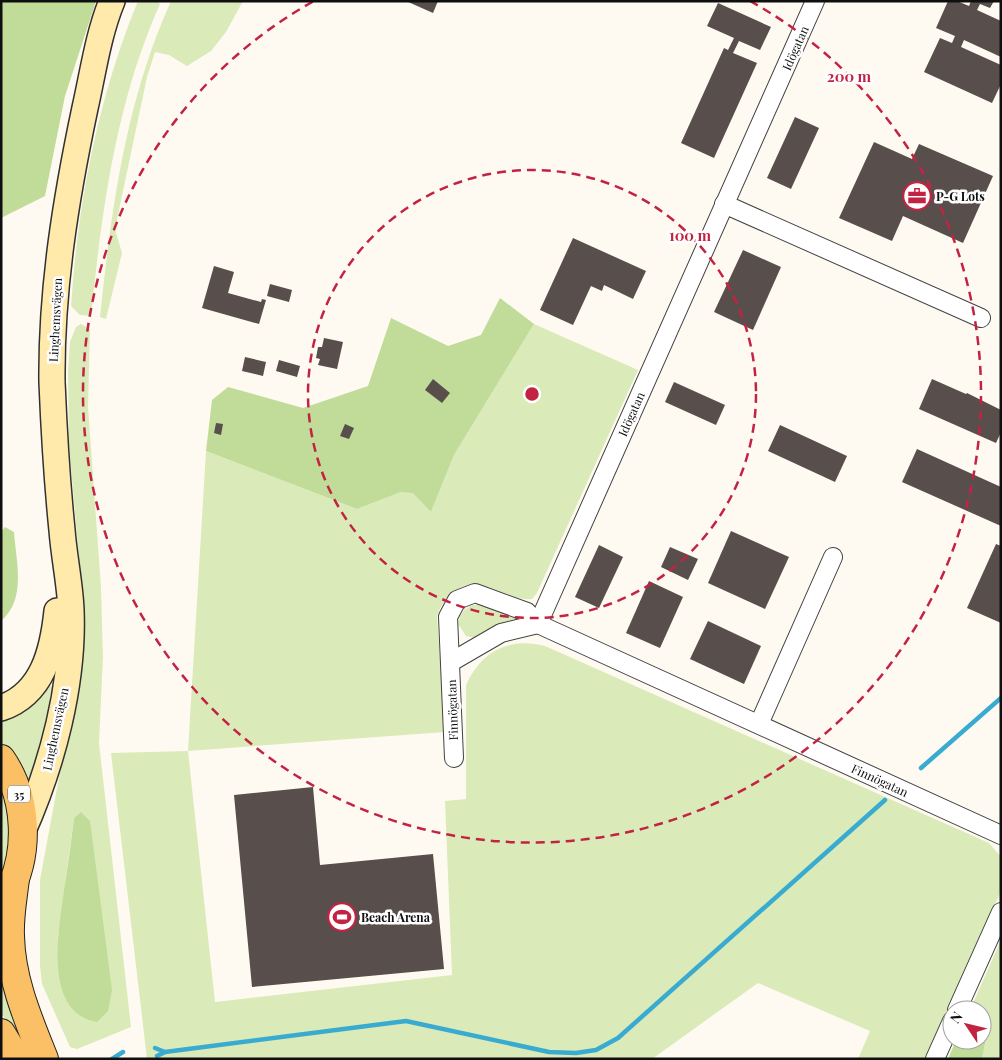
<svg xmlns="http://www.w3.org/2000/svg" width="1002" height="1060" font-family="'Playfair Display',serif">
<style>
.green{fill:#daebb9;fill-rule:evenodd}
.forest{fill:#c1dc98}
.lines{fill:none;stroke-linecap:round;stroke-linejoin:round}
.stream{stroke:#39abd1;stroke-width:4.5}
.building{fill:#584e4b}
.minor-casing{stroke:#424242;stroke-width:20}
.secondary-casing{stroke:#313131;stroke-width:28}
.primary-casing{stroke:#202020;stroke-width:30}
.minor{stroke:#fff;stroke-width:18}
.secondary{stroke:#ffeaac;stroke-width:25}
.primary{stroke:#fbc065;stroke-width:28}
.ring{fill:none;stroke:#c32342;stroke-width:2.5;stroke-dasharray:9 6}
.labels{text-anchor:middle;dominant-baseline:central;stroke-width:5;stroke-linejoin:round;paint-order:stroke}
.shield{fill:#fff;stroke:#575757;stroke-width:1}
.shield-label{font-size:11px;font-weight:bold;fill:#0f0f0f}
.street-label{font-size:12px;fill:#0f0f0f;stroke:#fff}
.poi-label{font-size:12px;font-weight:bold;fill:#0f0f0f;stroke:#fff;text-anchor:start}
.centre{fill:#c32342;stroke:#fff;stroke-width:2.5}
.ring-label{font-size:15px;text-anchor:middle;font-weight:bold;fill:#c32342;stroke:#fff;stroke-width:5;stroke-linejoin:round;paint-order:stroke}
</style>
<rect width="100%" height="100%" fill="#fffaf1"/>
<g class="green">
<path d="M138 1H157L160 4C116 102 102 210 91 316L80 315 71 306C78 202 98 98 138 1Z"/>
<path d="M171 1H243L226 32 211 51 187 66 169 55 155 52 147 77 115 229 122 253 106 319 100 317C111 210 126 100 171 1Z"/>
<path d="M81 324 90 329 88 407 101 587 103 657 99 743 131 1027 77 1049 70 1047 42 984 40 966V880L80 664 81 583 69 443 68 371 70 342 76 327ZM81 812 57 944 74 818Z"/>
<path d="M534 324 638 370 537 593 532 599C510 601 496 586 476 585 456 584 442 599 437 617L445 732 188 751 215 1002 452 975 445 801 466 799V685C481 651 509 637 545 646L989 843 1001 857V891L927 1059H858L870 1031 758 983 652 1059H147L111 753 188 751 206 451 357 509 401 492H413L431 512 454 455Z"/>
<path d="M472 605H483L522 621 497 627 475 638 466 636 458 624 460 616 464 610Z"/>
<path d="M47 683 52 687 32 795 11 754 1 743V719Z"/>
<path d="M1 782C18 816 8 851 1 886Z"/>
<path d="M1001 940V1059H982L988 1028 982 1025V1010H970Z"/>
<path d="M1 953 20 1032 16 1033 1 1013Z"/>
</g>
<g class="forest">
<path d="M1 1H96L65 96 45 196 1 218Z"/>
<path d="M500 298 534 324 454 455 431 512 413 493 401 492 357 509 206 451 212 400 228 387 303 408 368 386 391 318 448 346 481 335Z"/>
<path d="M5 527 14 532C16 562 27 599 1 621V532Z"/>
<path d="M81 812 90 821 112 990 108 1011 97 1022C42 1013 59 928 64 890 68 866 71 842 74 818Z"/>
<path d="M982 1025 988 1028 982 1059H948L956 1040H982Z"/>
</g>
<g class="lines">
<g class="stream">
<path d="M921 768 1001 698"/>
<path d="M155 1048 165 1052"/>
<path d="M157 1056 165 1052 406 1021 549 1052 576 1053 596 1050 618 1038 885 800"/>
<path d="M112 1059 123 1052"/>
</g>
</g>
<g class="building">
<path d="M406 1H438L433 13Z"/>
<path d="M948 1H957L969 6 971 1H994L990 8 980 4 977 10 1001 21V57L964 40 961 47 1001 65V84L992 103 924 72 940 38 952 43 955 36 936 28Z"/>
<path d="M718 3 771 27 760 50 739 41 733 53 757 63 714 158 681 143 724 48 728 50 734 38 707 26Z"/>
<path d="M795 117 819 128 791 189 767 178Z"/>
<path d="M874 142 912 159 919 144 993 176 963 243 903 216 892 241 839 218Z"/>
<path d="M573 238 646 271 633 299 604 285 602 291 591 286 573 325 540 310Z"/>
<path d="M743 250 781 267 753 330 714 312Z"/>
<path d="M214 266 234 272 228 293 261 302 262 299 266 300 259 324 202 308Z"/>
<path d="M270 284 292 290 289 302 267 296Z"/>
<path d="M324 338 343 342 337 369 318 365 320 359 316 358 318 347H322Z"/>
<path d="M245 357 266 362 263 376 242 371Z"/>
<path d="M279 360 300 366 297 377 276 371Z"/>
<path d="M433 379 450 393 442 403 425 390Z"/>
<path d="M932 379 966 394 967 393 1001 410V432L996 443 919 409Z"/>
<path d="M674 382 725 405 716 425 665 402Z"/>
<path d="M216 423 223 424 221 435 214 433Z"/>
<path d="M345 424 354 428 349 439 340 436Z"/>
<path d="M780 425 847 456 835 482 768 451Z"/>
<path d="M917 449 1001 487V526L902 482Z"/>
<path d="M731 531 789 557 765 609 708 583Z"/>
<path d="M996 544 1001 546V623L967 608Z"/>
<path d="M599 545 623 557 599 608 575 597Z"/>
<path d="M670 547 698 559 688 580 661 567Z"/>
<path d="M649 581 683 597 660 648 626 633Z"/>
<path d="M708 621 761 646 744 684 690 659Z"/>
<path d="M313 787 320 865 433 854 444 969 252 987 234 795Z"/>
</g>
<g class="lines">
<defs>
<g id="minor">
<path d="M724 204 981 318"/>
<path d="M538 624 815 1"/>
<path d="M451 662 501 633 538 624"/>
<path d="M759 724 833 557"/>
<path d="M454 758 448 617 457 600 475 593 527 612 538 624 1001 835"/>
<path d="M957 1010 1001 912"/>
<path d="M935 1059 952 1021"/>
</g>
<g id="secondary">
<path d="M1 708C43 694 53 650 57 611"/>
<path d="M22 833C52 766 74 684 71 610 70 584 64 557 62 530 57 481 54 431 52 382 51 289 66 198 85 108 93 73 98 35 112 1"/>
</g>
<g id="primary">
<path d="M1 759C28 798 30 854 7 896"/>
<path d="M15 878C13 897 9 917 10 936 11 980 28 1019 44 1059"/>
<path d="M1 1033 17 1059"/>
</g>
</defs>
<use href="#minor" class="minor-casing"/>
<use href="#secondary" class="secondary-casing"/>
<use href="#primary" class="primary-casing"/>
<use href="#minor" class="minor"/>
<use href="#secondary" class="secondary"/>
<use href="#primary" class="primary"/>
</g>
<g class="ring">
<circle cx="532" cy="394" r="224"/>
<path d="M750 1A449 449 0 1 1 314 1"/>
</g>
<defs>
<symbol id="office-ring" viewBox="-11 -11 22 22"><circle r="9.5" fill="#fff" stroke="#c32342" stroke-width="1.5"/><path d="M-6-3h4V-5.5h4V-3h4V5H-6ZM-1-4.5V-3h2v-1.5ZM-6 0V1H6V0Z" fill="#c32342"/></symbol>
<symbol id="stadium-ring" viewBox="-11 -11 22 22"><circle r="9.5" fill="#fff" stroke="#c32342" stroke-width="1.5"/><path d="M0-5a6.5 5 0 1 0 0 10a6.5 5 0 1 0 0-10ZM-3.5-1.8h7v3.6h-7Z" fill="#c32342"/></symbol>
</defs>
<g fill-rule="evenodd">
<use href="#office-ring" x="901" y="180" width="32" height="32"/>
<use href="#stadium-ring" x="326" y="901" width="32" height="32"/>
</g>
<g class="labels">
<rect class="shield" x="8" y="785.5" width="22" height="17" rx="4"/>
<g class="shield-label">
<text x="19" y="794">35</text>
</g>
<g class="street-label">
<text transform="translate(795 48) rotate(-66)">Idögatan</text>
<text transform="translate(55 320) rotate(-87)">Linghemsvägen</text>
<text transform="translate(631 414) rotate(-66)">Idögatan</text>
<text transform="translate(452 710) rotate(-92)">Finnögatan</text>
<text transform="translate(55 729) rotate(-78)">Linghemsvägen</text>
<text transform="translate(880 780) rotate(25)">Finnögatan</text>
</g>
<g class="poi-label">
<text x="936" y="196">P-G Lots</text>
<text x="361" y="917">Beach Arena</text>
</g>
</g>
<circle cx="532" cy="394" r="8" class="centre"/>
<g class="ring-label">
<text x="849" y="82">200 m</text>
<text x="690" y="241">100 m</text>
</g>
<rect width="1002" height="1060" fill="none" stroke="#0f0f0f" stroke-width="5"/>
<g transform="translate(967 1025) rotate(305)"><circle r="24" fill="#ffffff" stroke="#9f9f9f"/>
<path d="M0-4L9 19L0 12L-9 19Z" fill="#c32342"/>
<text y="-8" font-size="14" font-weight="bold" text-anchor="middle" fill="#0f0f0f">N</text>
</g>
</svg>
